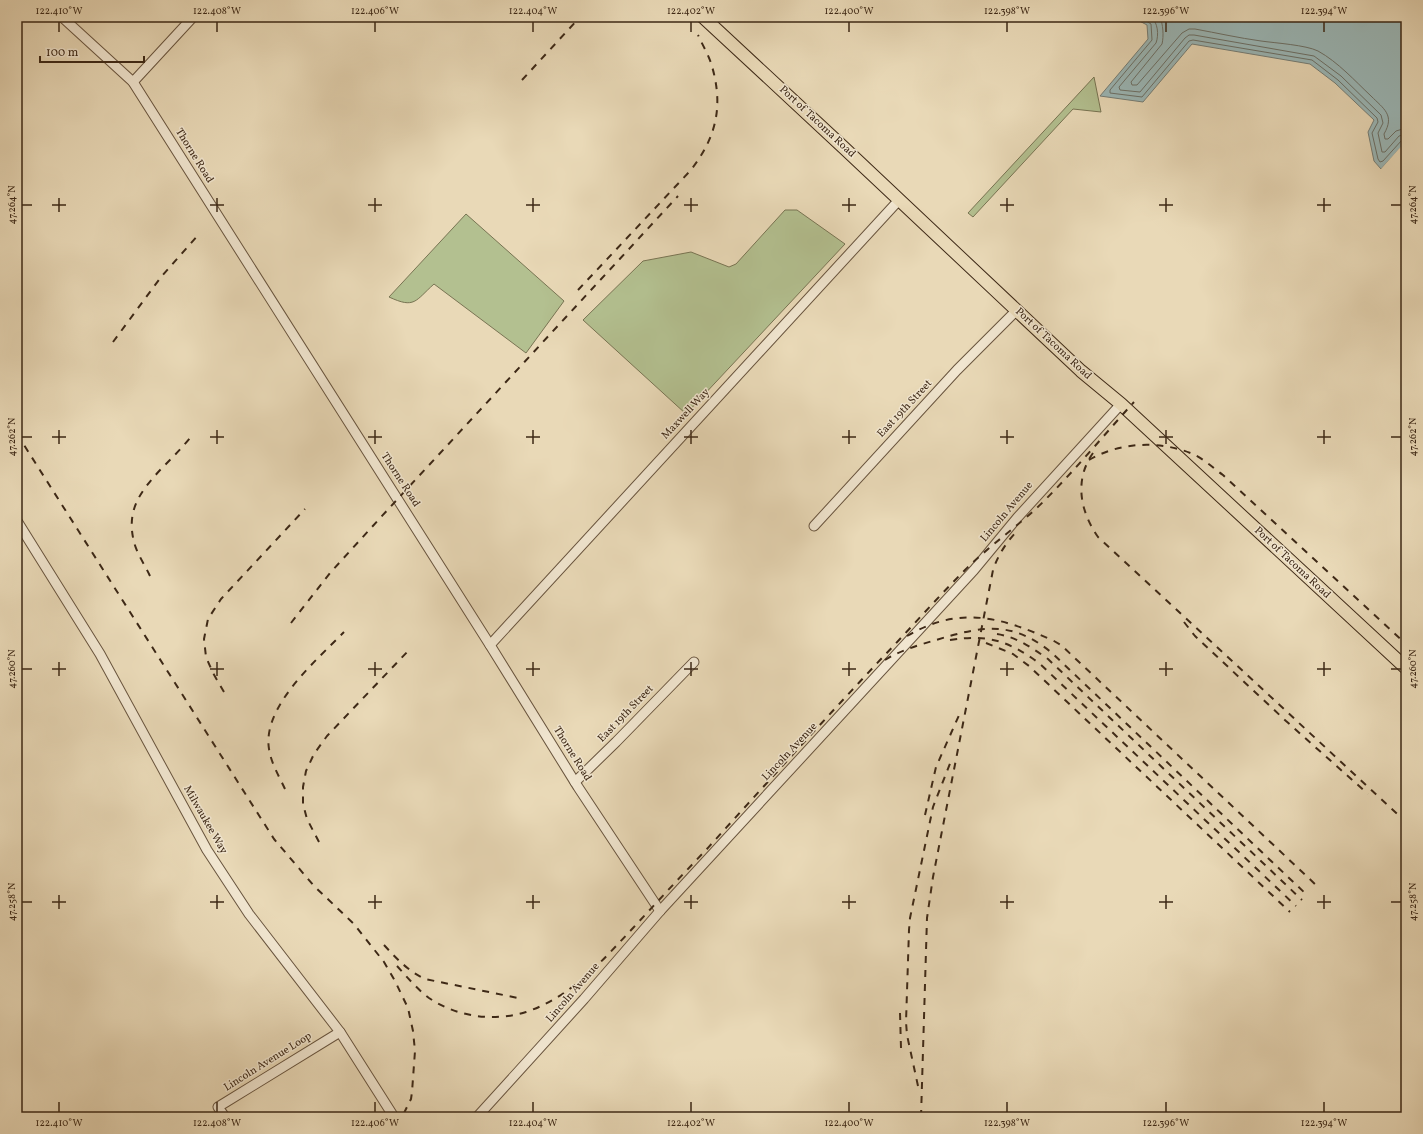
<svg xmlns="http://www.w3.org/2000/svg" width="1423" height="1134" font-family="Vollkorn,serif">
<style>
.green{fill:#b3c090;stroke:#787453}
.water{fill:#9bb8b8;stroke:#757e77}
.pier{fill:#e9d9b7}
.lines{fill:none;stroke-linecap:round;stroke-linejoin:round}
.shore{stroke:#6c7067;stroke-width:1}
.minor-casing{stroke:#68543e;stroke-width:11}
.major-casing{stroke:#3d2816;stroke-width:14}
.minor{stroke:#f1e6d0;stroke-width:9}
.major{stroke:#e9d9b7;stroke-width:12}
.rail{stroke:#3d2816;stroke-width:2;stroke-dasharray:7 7;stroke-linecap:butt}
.ticks{fill:none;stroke:#3d2816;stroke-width:1.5}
.labels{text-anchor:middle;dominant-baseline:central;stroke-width:3;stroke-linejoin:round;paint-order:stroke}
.street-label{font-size:11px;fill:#3d2816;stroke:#f1e6d0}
.neatline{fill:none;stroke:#3d2816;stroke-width:1.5}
.ticks-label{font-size:10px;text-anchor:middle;fill:#3d2816}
</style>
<rect width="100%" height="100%" fill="#e9d9b7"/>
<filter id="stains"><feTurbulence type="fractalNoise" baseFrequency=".005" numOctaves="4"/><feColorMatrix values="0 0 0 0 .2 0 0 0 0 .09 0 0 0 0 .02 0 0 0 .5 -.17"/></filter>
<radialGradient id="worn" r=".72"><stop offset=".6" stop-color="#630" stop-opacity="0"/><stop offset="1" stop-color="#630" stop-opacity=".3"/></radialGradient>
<g class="green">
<path d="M1094 77 1101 112 1073 109 973 217 968 213Z"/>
<path d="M785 210H797L845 244 686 414 583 320 643 261 691 252 729 267 736 264Z"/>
<path d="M466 214 564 301 526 353 434 284C415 301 415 309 389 297Z"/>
</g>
<path class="water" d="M1132 17H1406V143H1405L1381 169 1374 161 1368 132 1374 120 1335 83 1310 64 1192 44 1143 102 1100 96 1148 39 1147 25Z"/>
<path class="pier" d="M1405 142 1406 145 1382 170 1381 169Z"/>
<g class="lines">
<g class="shore">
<path d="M1140 17 1151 24 1152 40 1110 90V93L1142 97 1189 41 1193 40 1312 60 1338 80 1377 118 1378 122 1372 133 1378 159 1380 162 1383 161 1402 140 1406 139"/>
<path d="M1151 17C1158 22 1159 35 1156 43L1119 87 1120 90 1140 92 1185 38 1189 35H1194L1314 56 1341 76 1381 115 1383 123 1378 133 1382 152H1385L1399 136 1406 134"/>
<path d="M1160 17C1163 24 1164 36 1162 44L1131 82 1132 85H1137L1182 33 1189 29H1195C1217 33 1239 38 1261 41 1275 43 1306 45 1318 51 1338 62 1355 81 1371 96 1384 109 1395 115 1384 134L1385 139H1388L1396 131 1406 128"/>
</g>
<defs>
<g id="minor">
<path d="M62 17 133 82 490 645 578 787 660 911"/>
<path d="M133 82 193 17"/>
<path d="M17 521 100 654 207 850 249 914 340 1032 394 1117"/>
<path d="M814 526 957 370 1017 310"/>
<path d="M490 645 899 200"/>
<path d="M575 782 616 742 694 662"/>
<path d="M225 1117 218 1107 340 1032"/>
<path d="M477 1117 584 999 660 911 974 570 1017 518 1121 404"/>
</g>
<path id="major" d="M703 17 843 147 1081 371 1121 404 1406 668"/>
</defs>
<use href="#minor" class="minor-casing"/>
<use href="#major" class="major-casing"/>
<use href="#minor" class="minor"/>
<use href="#major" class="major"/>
<g class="rail">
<path d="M522 80 580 17"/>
<path d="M578 290 690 171C717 137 724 105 711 63 708 54 702 44 698 35"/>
<path d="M113 342 161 277 200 233"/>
<path d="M17 434 274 839 314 886 354 924 384 962 395 981 408 1008 413 1031 415 1051 412 1092 411 1099 402 1117"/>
<path d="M1093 453C1074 480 1080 511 1098 537L1406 822"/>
<path d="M1089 460C1120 442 1159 440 1193 454 1204 459 1213 468 1223 475L1406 644"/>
<path d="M150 576C145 565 137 554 134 542 126 510 140 492 161 469 171 459 181 449 190 438"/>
<path d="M1184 622 1195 636 1286 721 1368 794"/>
<path d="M291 623 330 573 381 517 678 196"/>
<path d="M997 634C1017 637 1032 648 1048 659L1302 900"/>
<path d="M907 636C960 605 1001 617 1054 641L1061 645 1316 885"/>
<path d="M950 640C989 634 1008 641 1039 663L1296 906"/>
<path d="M986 643 1013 654 1029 666 1290 912"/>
<path d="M885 660C901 650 919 645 936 640 982 626 1012 620 1052 653L1307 895"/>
<path d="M224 692 213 673 206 657 204 639 208 619 221 599 305 509"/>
<path d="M285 789C279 776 271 763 269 749 262 706 317 660 344 632"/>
<path d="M925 815 936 767 960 713"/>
<path d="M319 842 307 819 303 804V787L306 771 314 754 327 736 409 650"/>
<path d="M384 945C397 959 408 971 425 979L518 998"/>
<path d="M397 966C407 977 417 989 429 998 457 1017 494 1022 526 1012 571 997 602 961 633 928 657 902 681 876 706 850 764 786 822 722 881 659 909 630 936 599 965 570 990 545 1020 525 1045 500 1076 469 1104 435 1134 402"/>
<path d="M900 1013 901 1048"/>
<path d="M918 1086 907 1035 906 1022 909 930 910 918 933 807 951 761"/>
<path d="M921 1117 927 918 933 877 993 570C998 555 1006 543 1017 531"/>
</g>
</g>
<path class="ticks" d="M59 22V32M217 22V32M375 22V32M533 22V32M691 22V32M849 22V32M1007 22V32M1166 22V32M1324 22V32M59 198V212M217 198V212M375 198V212M533 198V212M691 198V212M849 198V212M1007 198V212M1166 198V212M1324 198V212M22 205H32M52 205H66M210 205H224M368 205H382M526 205H540M684 205H698M842 205H856M1000 205H1014M1159 205H1173M1317 205H1331M1391 205H1401M59 430V444M217 430V444M375 430V444M533 430V444M691 430V444M849 430V444M1007 430V444M1166 430V444M1324 430V444M22 437H32M52 437H66M210 437H224M368 437H382M526 437H540M684 437H698M842 437H856M1000 437H1014M1159 437H1173M1317 437H1331M1391 437H1401M59 662V676M217 662V676M375 662V676M533 662V676M691 662V676M849 662V676M1007 662V676M1166 662V676M1324 662V676M22 669H32M52 669H66M210 669H224M368 669H382M526 669H540M684 669H698M842 669H856M1000 669H1014M1159 669H1173M1317 669H1331M1391 669H1401M59 895V909M217 895V909M375 895V909M533 895V909M691 895V909M849 895V909M1007 895V909M1166 895V909M1324 895V909M22 902H32M52 902H66M210 902H224M368 902H382M526 902H540M684 902H698M842 902H856M1000 902H1014M1159 902H1173M1317 902H1331M1391 902H1401M59 1102V1112M217 1102V1112M375 1102V1112M533 1102V1112M691 1102V1112M849 1102V1112M1007 1102V1112M1166 1102V1112M1324 1102V1112"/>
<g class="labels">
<g class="street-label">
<text transform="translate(817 122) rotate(43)">Port of Tacoma Road</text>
<text transform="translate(194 156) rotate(58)">Thorne Road</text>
<text transform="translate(1053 344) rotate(43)">Port of Tacoma Road</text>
<text transform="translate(905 409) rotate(-47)">East 19th Street</text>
<text transform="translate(686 414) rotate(-47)">Maxwell Way</text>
<text transform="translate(400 480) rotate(57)">Thorne Road</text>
<text transform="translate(1007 512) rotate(-50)">Lincoln Avenue</text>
<text transform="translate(1292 563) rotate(43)">Port of Tacoma Road</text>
<text transform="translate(626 714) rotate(-46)">East 19th Street</text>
<text transform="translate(790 752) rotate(-47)">Lincoln Avenue</text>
<text transform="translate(572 754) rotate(58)">Thorne Road</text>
<text transform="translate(205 820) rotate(60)">Milwaukee Way</text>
<text transform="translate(573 993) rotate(-49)">Lincoln Avenue</text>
<text transform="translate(268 1062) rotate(-32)">Lincoln Avenue Loop</text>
</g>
</g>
<rect width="1423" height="1134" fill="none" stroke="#e9d9b7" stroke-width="44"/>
<path d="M40 56v6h104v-6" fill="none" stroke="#3d2816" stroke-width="2"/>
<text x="46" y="56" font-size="12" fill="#3d2816" stroke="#f1e6d0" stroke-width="3" paint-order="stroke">100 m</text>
<rect x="22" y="22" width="1379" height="1090" class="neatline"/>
<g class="ticks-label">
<text x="59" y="14">122.410°W</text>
<text x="217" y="14">122.408°W</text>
<text x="375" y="14">122.406°W</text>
<text x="533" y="14">122.404°W</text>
<text x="691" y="14">122.402°W</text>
<text x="849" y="14">122.400°W</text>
<text x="1007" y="14">122.398°W</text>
<text x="1166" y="14">122.396°W</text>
<text x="1324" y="14">122.394°W</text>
<text transform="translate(11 205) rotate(-90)" y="4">47.264°N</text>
<text transform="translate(1412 205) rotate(-90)" y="4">47.264°N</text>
<text transform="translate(11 437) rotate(-90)" y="4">47.262°N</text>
<text transform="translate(1412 437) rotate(-90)" y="4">47.262°N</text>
<text transform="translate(11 669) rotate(-90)" y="4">47.260°N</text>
<text transform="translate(1412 669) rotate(-90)" y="4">47.260°N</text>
<text transform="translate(11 902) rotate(-90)" y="4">47.258°N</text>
<text transform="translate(1412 902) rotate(-90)" y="4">47.258°N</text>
<text x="59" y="1126">122.410°W</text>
<text x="217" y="1126">122.408°W</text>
<text x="375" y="1126">122.406°W</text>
<text x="533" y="1126">122.404°W</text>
<text x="691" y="1126">122.402°W</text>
<text x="849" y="1126">122.400°W</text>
<text x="1007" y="1126">122.398°W</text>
<text x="1166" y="1126">122.396°W</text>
<text x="1324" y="1126">122.394°W</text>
</g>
<rect width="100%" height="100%" filter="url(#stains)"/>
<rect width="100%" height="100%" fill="url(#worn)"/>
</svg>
